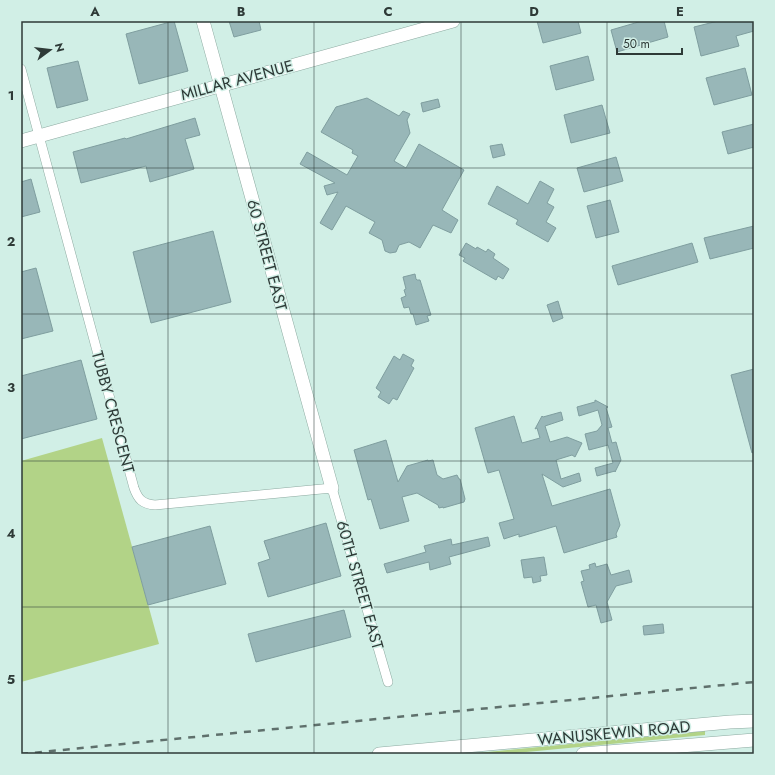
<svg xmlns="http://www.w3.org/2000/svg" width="775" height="775" font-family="Jost,sans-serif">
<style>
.green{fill:#b2d387}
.building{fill:#98b7b8;stroke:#7f9e9f}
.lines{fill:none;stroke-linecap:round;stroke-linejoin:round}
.street-casing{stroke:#8daaa1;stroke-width:10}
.secondary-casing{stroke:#8daaa1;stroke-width:14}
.street{stroke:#fff;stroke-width:9}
.secondary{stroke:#fff;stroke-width:13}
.rail{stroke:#5f706c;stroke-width:2.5;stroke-dasharray:7 7;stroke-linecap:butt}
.grid{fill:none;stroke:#2e3a37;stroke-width:1;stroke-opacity:0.55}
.labels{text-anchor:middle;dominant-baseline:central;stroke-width:3;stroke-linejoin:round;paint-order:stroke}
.street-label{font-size:16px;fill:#2e3a37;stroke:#d1efe6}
.neatline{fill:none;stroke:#2e3a37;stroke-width:1.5}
.grid-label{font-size:13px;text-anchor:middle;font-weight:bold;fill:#2e3a37}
</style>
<rect width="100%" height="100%" fill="#d1efe6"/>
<g class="green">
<path d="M102 438 159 644 21 682V461Z"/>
<path d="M705 731V735L505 754H467Z"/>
</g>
<g class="building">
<path d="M174 21 188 71 139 84 126 34Z"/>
<path d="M229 21H259L261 30 234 37Z"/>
<path d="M537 21H578L581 33 543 43Z"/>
<path d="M642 21H664L668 37 617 52 611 30Z"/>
<path d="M718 21H754V31L736 36 739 46 701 56 694 27Z"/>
<path d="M588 56 594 80 556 90 550 66Z"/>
<path d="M78 61 88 100 57 108 47 68Z"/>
<path d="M745 68 752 95 714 105 706 78Z"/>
<path d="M367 98 399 116 403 111 410 114 407 120 410 133 394 161 406 168 419 144 464 170 442 210 458 220 451 233 433 225 420 248 409 242 399 245 396 252 390 253 385 251 382 240 369 233 375 222 346 206 332 230 320 223 338 192 327 195 324 186 335 183 300 164 307 152 347 175 358 156 352 153 353 150 321 132 336 107Z"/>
<path d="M438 99 440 107 423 112 421 103Z"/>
<path d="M602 105 610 133 571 143 564 115Z"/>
<path d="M195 118 200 135 185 139 194 169 150 182 146 166 81 183 73 152 125 138 126 139Z"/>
<path d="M754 124V147L728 154 722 132Z"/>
<path d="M502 144 505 155 493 158 490 146Z"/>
<path d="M616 157 623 181 584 192 577 168Z"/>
<path d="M31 179 40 212 21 217V182Z"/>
<path d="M540 181 554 189 547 203 554 207 546 222 556 228 548 242 516 224 518 220 488 204 497 186 528 204Z"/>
<path d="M610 200 619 232 596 238 587 206Z"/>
<path d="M754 226V248L710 259 704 238Z"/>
<path d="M213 231 231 302 151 323 133 252Z"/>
<path d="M466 243 476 249 477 247 486 252 488 249 495 254 493 258 509 269 503 279 498 276 496 280 463 261 465 258 459 255Z"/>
<path d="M692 243 698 262 618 285 612 266Z"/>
<path d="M36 268 53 331 21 339V272Z"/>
<path d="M415 274 416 279 417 280H420L431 315 427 316 429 321 416 325 413 314H411L409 307 404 308 401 298 406 296 404 290 406 289 403 277Z"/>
<path d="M558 301 563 318 553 322 547 305Z"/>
<path d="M403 354 414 360 411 366 414 368 397 400 393 398 389 404 378 397 381 392 376 388 394 356 400 360Z"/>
<path d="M81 360 97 419 21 439V376Z"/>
<path d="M754 369V452L752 453 731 375Z"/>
<path d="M595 400 608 407 606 408 612 427 608 428 612 443 616 442 621 460 615 472V471L597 476 595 468 613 463 608 445 589 450 585 434 597 431 602 425 598 410 579 416 577 407 595 402Z"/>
<path d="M561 412 563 420 545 426 550 442 567 437 582 443 575 457 572 455 556 460 561 479 579 473 581 481 563 487 542 474 552 506 610 489 620 525 616 534 617 537 564 553 556 526 519 537V534L504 539 499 523 514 519 499 470 488 473 475 428 514 416 522 443 540 438 537 428 535 429 542 416 543 417Z"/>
<path d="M386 440 398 482 407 466 428 460V461L433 460 437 475 443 479 457 475 459 479H460L465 499 464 502 443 508V507L439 508 438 505 417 493 402 497 409 521 380 529 371 499 368 500 354 450Z"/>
<path d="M326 523 341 576 268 597 258 563 270 559 264 541Z"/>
<path d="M210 526 226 584 148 605 132 547Z"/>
<path d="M488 537 490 546 449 557 451 564 430 570 429 562 387 573 384 564 426 552 424 546 451 539 452 545Z"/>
<path d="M544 557 547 575 540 576 541 581 533 583 532 577 524 578 521 560Z"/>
<path d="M595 563 596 567 607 564 611 575 629 570 632 582 616 586 607 602 612 620 601 623 596 605 588 607 581 582 584 581 581 571 590 569 589 565Z"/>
<path d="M344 610 351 637 256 662 248 634Z"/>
<path d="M663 624 664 633 644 635 643 626Z"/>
</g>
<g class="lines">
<defs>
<path id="street" d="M21 69 134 488C138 499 142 504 155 505L332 488 388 682"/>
<g id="secondary">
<path d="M203 21 332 488"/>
<path d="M21 141 453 21"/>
<path d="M379 754 730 722 754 721"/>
<path d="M583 754 754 740"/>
</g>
</defs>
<use href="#street" class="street-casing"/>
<use href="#secondary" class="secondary-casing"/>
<use href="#street" class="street"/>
<use href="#secondary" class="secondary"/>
<path class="rail" d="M21 754 754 682"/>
</g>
<path class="grid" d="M168 21V754M314 21V754M461 21V754M607 21V754M21 168H754M21 314H754M21 461H754M21 607H754"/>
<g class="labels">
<g class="street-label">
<text transform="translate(237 80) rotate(-15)">MILLAR AVENUE</text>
<text transform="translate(267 255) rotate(75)">60 STREET EAST</text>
<text transform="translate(113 412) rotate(75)">TUBBY CRESCENT</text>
<text transform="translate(360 585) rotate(74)">60TH STREET EAST</text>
<text transform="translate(614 733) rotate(-5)">WANUSKEWIN ROAD</text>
</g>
</g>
<rect width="775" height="775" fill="none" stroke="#d1efe6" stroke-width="44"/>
<g transform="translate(50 50) rotate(75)" stroke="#d1efe6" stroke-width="3" paint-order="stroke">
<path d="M0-3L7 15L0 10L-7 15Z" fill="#2e3a37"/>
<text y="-6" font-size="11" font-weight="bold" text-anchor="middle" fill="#2e3a37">N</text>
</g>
<path d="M617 48v6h65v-6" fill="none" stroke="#2e3a37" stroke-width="2"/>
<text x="623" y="48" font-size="12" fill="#2e3a37" stroke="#d1efe6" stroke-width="3" paint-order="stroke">50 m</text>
<rect x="22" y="22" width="731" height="731" class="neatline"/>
<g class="grid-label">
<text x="95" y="16">A</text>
<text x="241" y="16">B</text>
<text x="388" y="16">C</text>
<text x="534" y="16">D</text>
<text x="680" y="16">E</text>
<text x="11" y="100">1</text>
<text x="11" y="246">2</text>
<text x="11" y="392">3</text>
<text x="11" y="538">4</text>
<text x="11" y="684">5</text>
</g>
</svg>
